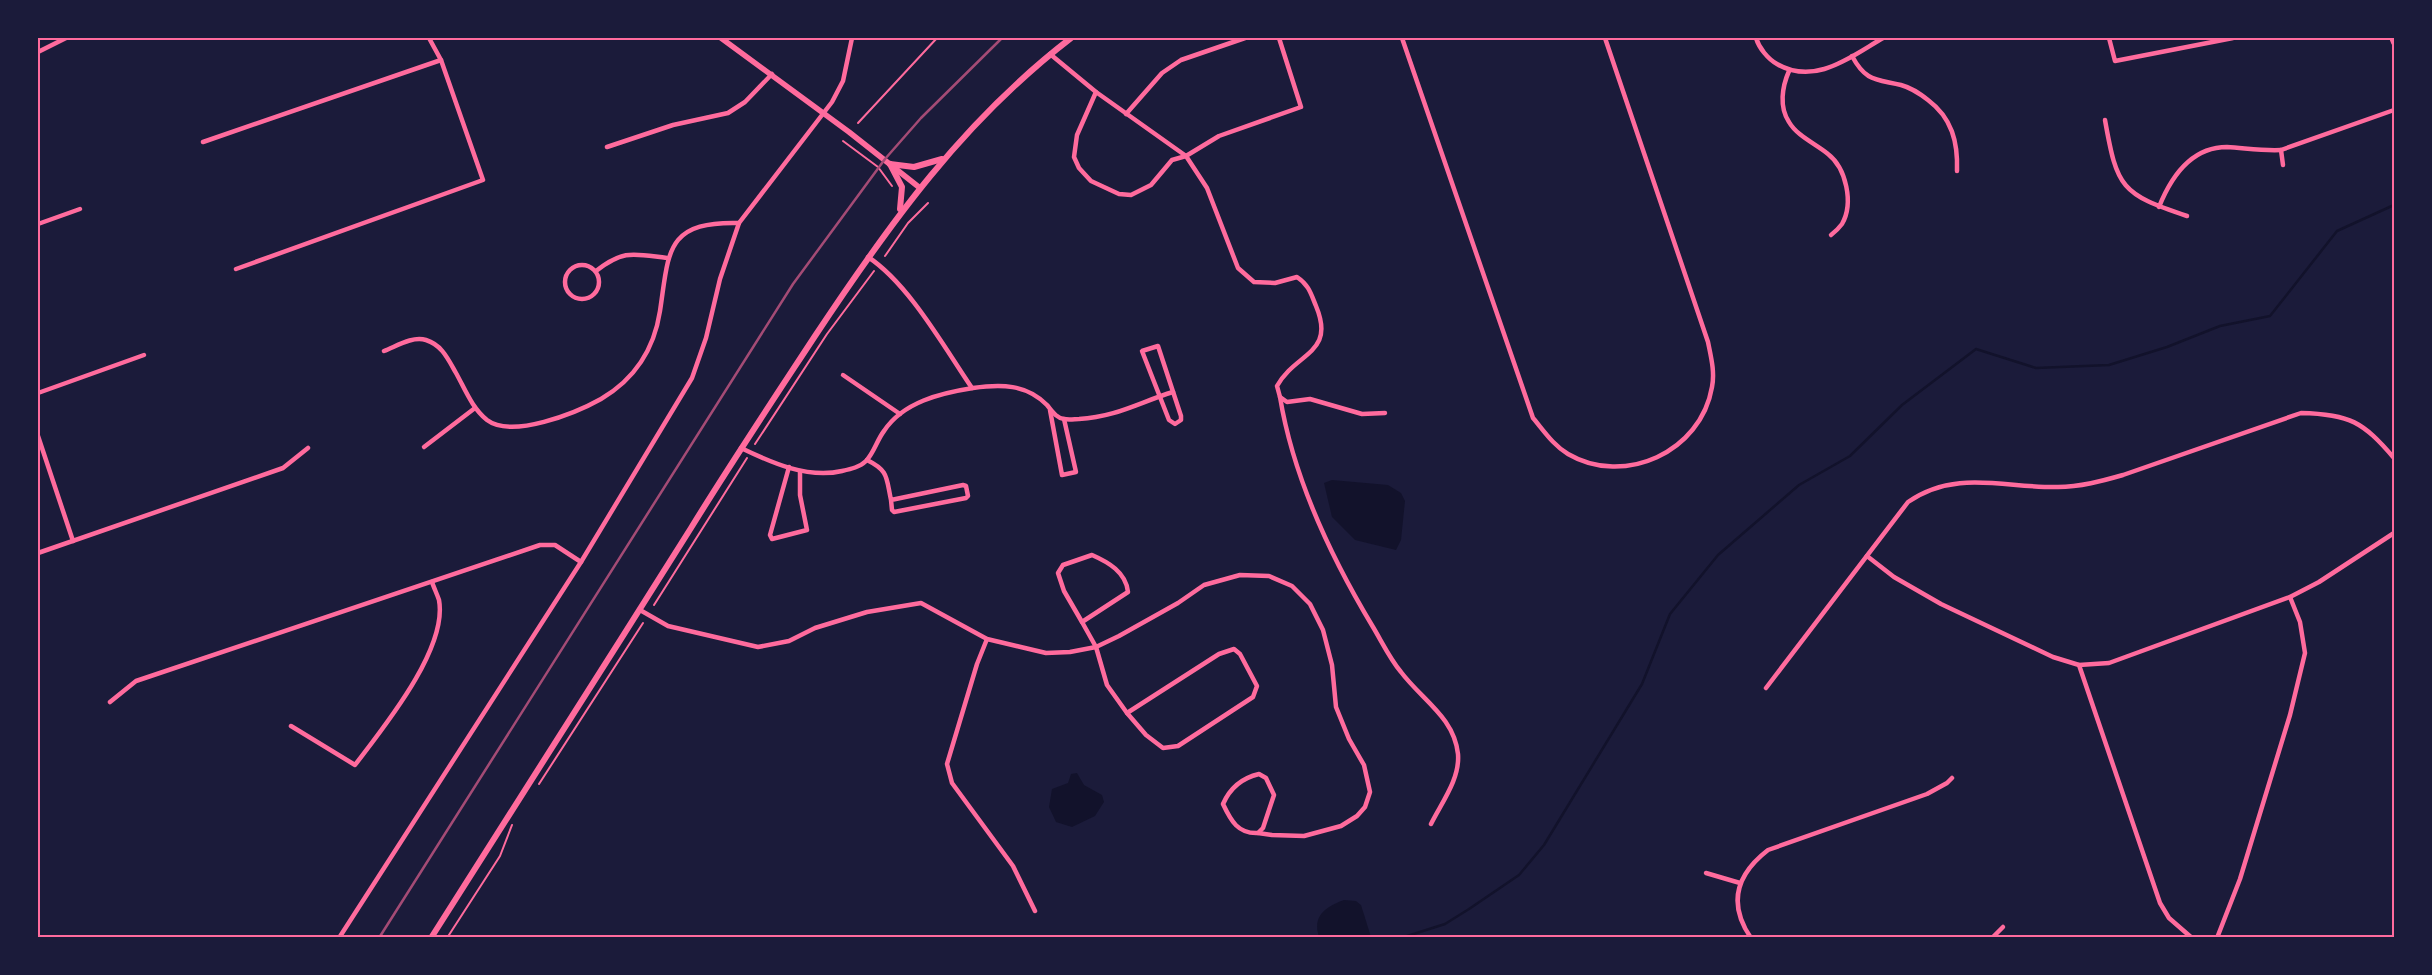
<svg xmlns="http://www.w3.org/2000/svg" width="2432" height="975" font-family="Poppins,sans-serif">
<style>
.water{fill:#12122b}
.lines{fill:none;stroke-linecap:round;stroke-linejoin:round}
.stream{stroke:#12122b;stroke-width:2.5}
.path{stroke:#ff6b9d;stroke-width:2}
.minor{stroke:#ff6b9d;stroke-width:4.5}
.tertiary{stroke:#ff6b9d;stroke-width:5.5}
.secondary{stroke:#ff6b9d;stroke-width:6}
.rail{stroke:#a44b75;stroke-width:2.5}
.neatline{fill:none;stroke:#ff6b9d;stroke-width:2}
</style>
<rect width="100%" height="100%" fill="#1b1b3a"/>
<g class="water">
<path d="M1332 480 1388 485 1401 493 1405 501 1401 540 1396 550 1355 540 1332 517 1324 483Z"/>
<path d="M1077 773 1084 785 1102 795 1104 802 1095 816 1072 827 1056 822 1049 807 1052 789 1068 783 1071 774Z"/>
<path d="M1344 900 1356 901 1361 905 1371 937H1319C1312 916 1325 907 1344 900Z"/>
</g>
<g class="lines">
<path class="stream" d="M1401 938 1445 924 1469 909 1519 875 1544 845 1642 684 1670 614 1718 555 1799 485 1850 456 1902 405 1976 349 2036 368 2109 365 2167 347 2220 326 2270 316 2337 231 2394 205"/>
<g class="path">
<path d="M858 123 937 38"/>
<path d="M843 141 878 167 892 186"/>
<path d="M885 256 908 223 928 203"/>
<path d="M755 444 827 334 874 271"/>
<path d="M654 605 747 458"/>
<path d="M539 784 643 623"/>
<path d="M447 938 500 856 512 825"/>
</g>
<g class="minor">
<path d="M1402 38 1533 418C1544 431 1553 445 1568 454 1624 487 1701 452 1712 387 1715 372 1711 357 1708 342L1605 38"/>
<path d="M1756 38C1759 48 1768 59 1777 64 1815 86 1850 57 1883 38"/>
<path d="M2109 38 2115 61 2233 38"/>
<path d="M38 52 66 38"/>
<path d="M1050 54 1096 92 1186 156 1207 188 1238 268 1254 282 1275 283 1297 277C1309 285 1311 294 1316 306 1336 354 1296 352 1277 386L1280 397 1287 402 1310 399 1362 414 1385 413"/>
<path d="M1852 56C1866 82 1876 79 1901 85 1912 88 1919 93 1928 100 1952 118 1958 142 1957 171"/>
<path d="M1789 71C1782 87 1779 107 1789 122 1797 136 1816 144 1828 154 1846 168 1854 203 1842 224 1839 228 1835 232 1831 235"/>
<path d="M1096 92 1077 135 1074 157 1079 168 1091 181 1119 194 1131 195 1151 185 1172 160 1186 156 1219 136 1301 107 1279 38"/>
<path d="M1126 114 1162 73 1181 60 1245 38"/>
<path d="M2105 120C2117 188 2121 194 2187 216"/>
<path d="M203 142 441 60"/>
<path d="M607 147 673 125 728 113 745 102 772 74"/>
<path d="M2281 150 2283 165"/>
<path d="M2159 207C2171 177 2191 147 2227 147 2245 148 2262 151 2281 150L2394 110"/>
<path d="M38 224 80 209"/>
<path d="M868 257C909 284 944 347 972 388"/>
<circle cx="582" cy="282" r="17"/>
<path d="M236 269 483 180 441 60 429 38"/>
<path d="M596 271C624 249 634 254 667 258"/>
<path d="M1158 346 1181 416V420L1175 424 1169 420 1142 351Z"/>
<path d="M384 351C397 346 412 336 426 340 442 345 448 359 456 373 465 389 472 408 487 420 512 439 576 413 601 399 635 379 654 350 660 311 669 252 665 221 739 223"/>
<path d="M843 375 900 414"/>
<path d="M38 393 144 355"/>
<path d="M1280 397C1293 476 1332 559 1373 627 1382 642 1390 659 1401 672 1422 700 1454 717 1458 754 1460 779 1442 802 1431 824"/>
<path d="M1050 410 1062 475 1076 472 1064 419"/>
<path d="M38 436 73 541"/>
<path d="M424 447 475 408"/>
<path d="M741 448C772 463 808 479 842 471 851 469 860 467 866 461 874 453 877 440 884 431 903 402 941 393 973 388 1001 384 1026 384 1047 405 1052 411 1056 418 1064 419 1069 420 1075 419 1079 419 1116 417 1140 402 1173 392"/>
<path d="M867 460C889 471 886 477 891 500L963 485 966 486 968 496 966 498 894 512 892 510 891 500"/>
<path d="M789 467 770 535 772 539 807 530 800 495V471"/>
<path d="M38 553 283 468 308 448"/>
<path d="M1092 555C1108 562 1126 572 1128 592L1082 622 1064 591 1058 573 1063 565Z"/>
<path d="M1867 556 1894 577 1941 604 2053 657 2079 665 2109 663 2290 597 2319 582 2394 533"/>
<path d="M640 610 668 626 758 647 789 641 815 628 867 612 921 603 987 639 1046 653 1070 652 1096 647 1119 636 1178 603 1204 585 1240 575 1269 576 1292 586 1310 604 1323 630 1332 665 1336 707 1349 739 1364 765 1370 792 1365 807 1357 816 1341 826 1304 836 1272 835 1258 833"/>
<path d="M1082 622 1096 647 1107 685 1127 713"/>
<path d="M987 639 977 664 947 764 952 783 1013 866 1035 911"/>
<path d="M1234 649 1240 654 1257 686 1253 697 1178 746 1163 748 1146 735 1127 713 1219 654Z"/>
<path d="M2079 665 2160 903 2169 918 2192 938"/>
<path d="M1766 688 1908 502C1956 469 2004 488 2058 487 2080 487 2102 481 2123 475L2301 413C2350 414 2363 422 2394 458"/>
<path d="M110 702 136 681 540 545H555L581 562"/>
<path d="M291 726 355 765C383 728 448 649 439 600 437 594 434 588 432 582"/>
<path d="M1259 774 1266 778 1274 795 1263 828 1258 833C1238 834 1231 821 1223 804 1230 788 1242 778 1259 774Z"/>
<path d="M1706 873 1740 883"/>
<path d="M339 938 581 562 692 378 706 338 720 279 739 223 832 102 843 81 852 38"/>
<path d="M1751 938C1727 903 1737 874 1768 850L1927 794 1947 783 1952 778"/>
<path d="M1992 938 2003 927"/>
<path d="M2217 938 2240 879 2290 715 2305 653 2300 622 2290 597"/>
</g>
<g class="tertiary">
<path d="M721 38 849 132 920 188"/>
<path d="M2392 38 2394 43"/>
</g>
<g class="secondary">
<path d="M890 164 914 167 942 159"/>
<path d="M890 164 902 187 900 209"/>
<path d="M431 938C518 801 605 665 691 528 731 463 773 400 815 336 890 223 963 121 1071 38"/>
</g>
<path class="rail" d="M379 938 793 284 885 159 921 118 1002 38"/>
</g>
<rect width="2432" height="975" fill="none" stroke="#1b1b3a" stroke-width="78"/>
<rect x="39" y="39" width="2354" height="897" class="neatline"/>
</svg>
